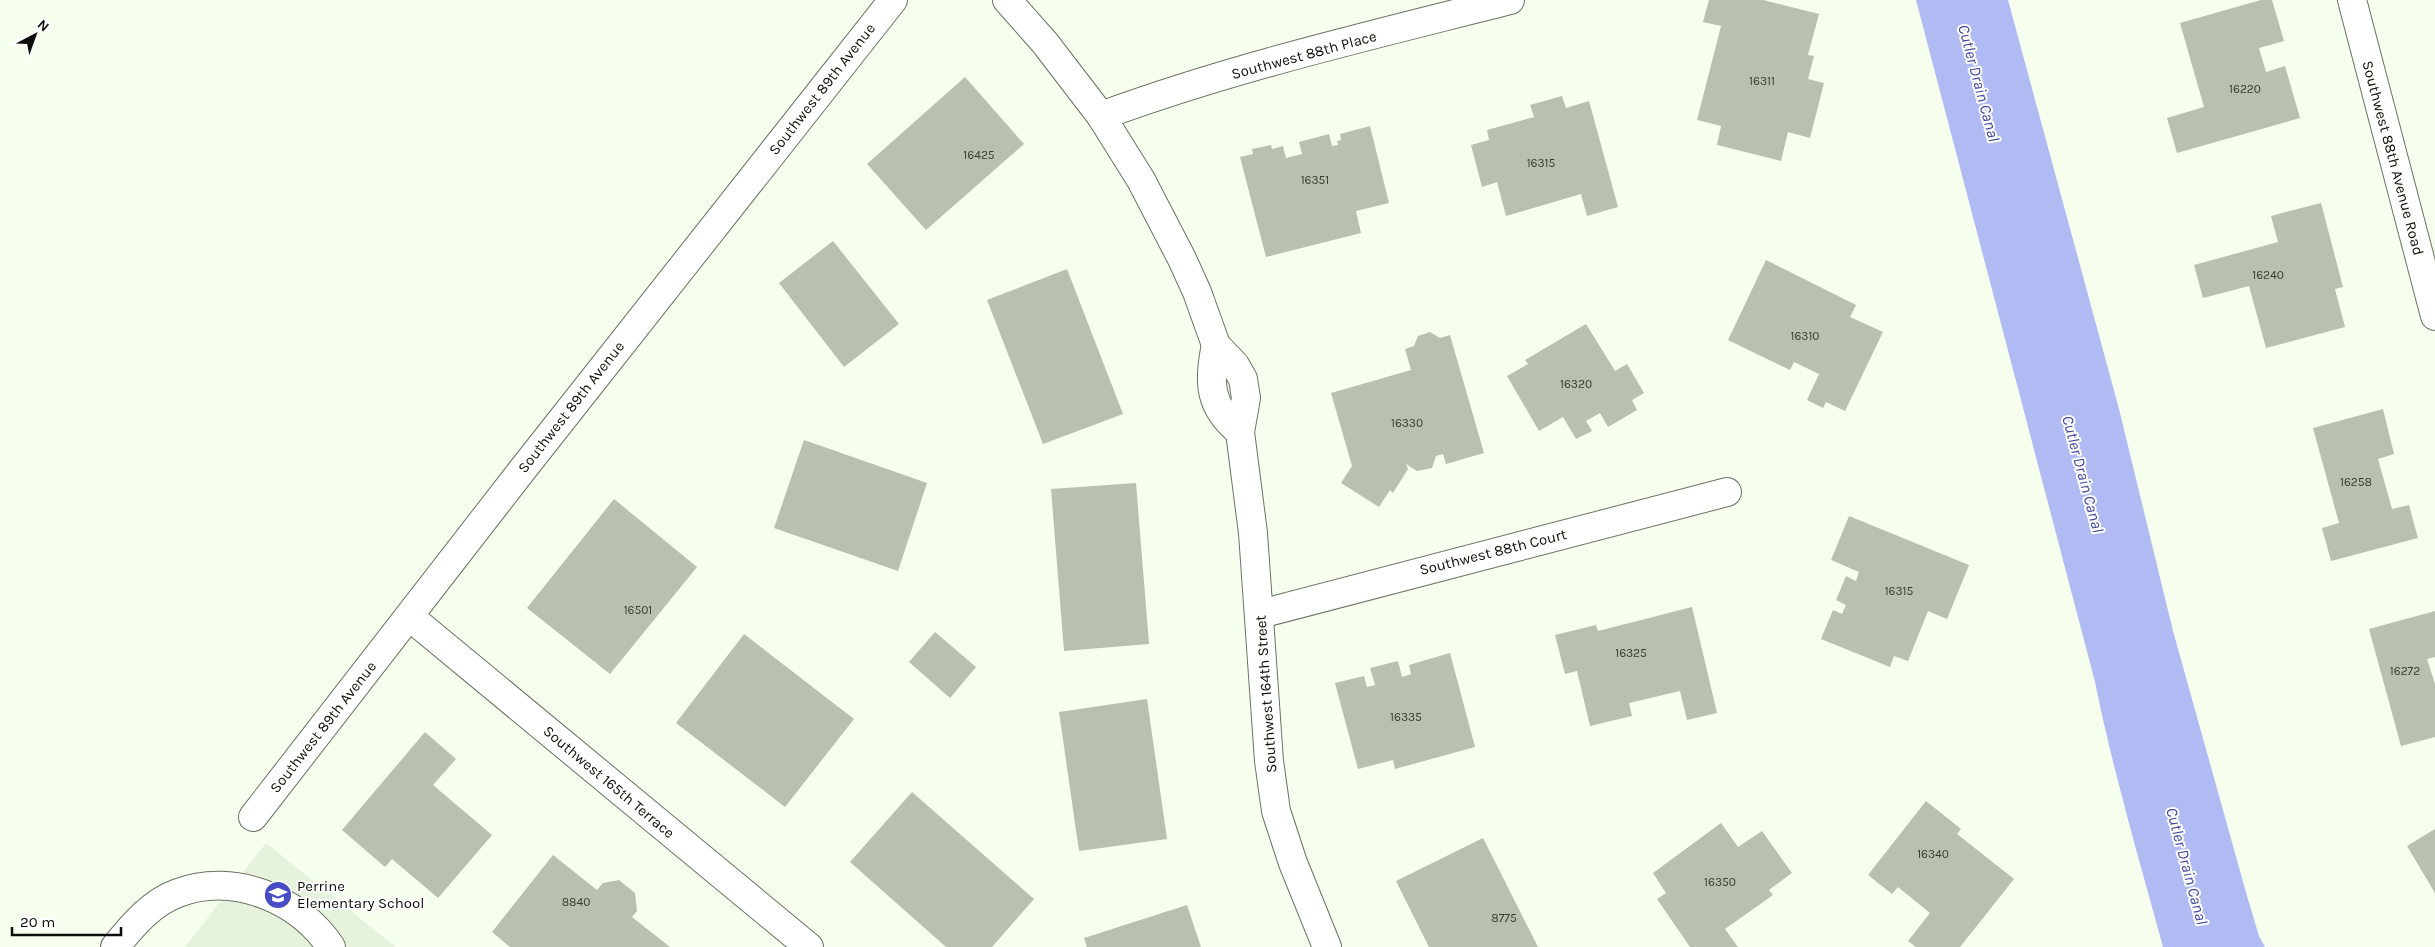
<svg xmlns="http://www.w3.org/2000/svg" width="2435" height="947" font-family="Karla,sans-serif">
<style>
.built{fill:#e7f2dc}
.water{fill:#b0bbf3}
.building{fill:#b8c0b0}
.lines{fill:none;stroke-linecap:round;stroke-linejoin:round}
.minor-casing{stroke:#6b7264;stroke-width:30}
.minor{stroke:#fff;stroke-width:28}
.labels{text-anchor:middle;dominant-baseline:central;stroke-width:4;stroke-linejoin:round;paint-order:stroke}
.number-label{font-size:12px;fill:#373b33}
.street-label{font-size:15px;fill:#0c0f09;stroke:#fff}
.poi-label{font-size:15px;fill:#0c0f09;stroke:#fff;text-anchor:start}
.water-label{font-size:16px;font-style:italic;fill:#41499a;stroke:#fff}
</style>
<rect width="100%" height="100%" fill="#f6feee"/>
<path class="built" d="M266 843 396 947H185Z"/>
<path class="water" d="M1916 0H2008L2119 409 2173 631 2247 896 2259 936 2265 947H2163C2139 859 2113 771 2095 682Z"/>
<g class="building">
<path d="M1709 0H1763L1819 14 1808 55 1814 56 1808 79 1824 83 1810 138 1788 132 1781 161 1717 145 1721 126 1697 120 1721 26 1703 22Z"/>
<path d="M2261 0H2272L2284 41 2259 48 2266 72 2285 66 2300 118 2177 153 2167 118 2204 107 2180 23Z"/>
<path d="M965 77 1024 144 926 230 867 164Z"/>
<path d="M1562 96 1566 108 1589 101 1618 207 1587 216 1581 194 1506 216 1497 182 1482 187 1471 145 1489 140 1487 130 1534 117 1530 105Z"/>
<path d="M1370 126 1389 203 1356 211 1361 233 1266 257 1240 157 1253 154 1252 149 1271 145 1272 149 1283 146 1286 158 1302 154 1299 142 1329 134 1332 146 1338 145 1337 141 1341 140 1340 134Z"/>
<path d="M2321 203 2343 287 2335 289 2345 327 2266 348 2249 286 2203 298 2194 265 2278 242 2271 216Z"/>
<path d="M833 241 899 324 844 367 779 283Z"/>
<path d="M1766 260 1856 305 1850 317 1883 332 1845 411 1826 402 1823 408 1807 400 1819 374 1794 362 1790 370 1728 340Z"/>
<path d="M1067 269 1123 414 1043 444 987 300Z"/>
<path d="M1586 324 1615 371 1627 364 1644 393 1632 400 1637 410 1608 427 1600 413 1586 421 1592 431 1576 439 1563 417 1539 431 1507 376 1528 364 1525 360Z"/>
<path d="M1430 332 1440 338 1450 335 1484 453 1446 464 1443 454 1436 456 1432 468 1417 471 1406 464 1408 469 1393 493 1390 490 1379 507 1341 483 1352 466 1331 393 1411 370 1405 349 1414 346 1418 336Z"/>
<path d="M2383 409 2394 454 2378 459 2392 509 2409 505 2418 538 2331 561 2322 528 2339 523 2313 428Z"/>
<path d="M804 440 927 483 898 571 774 528Z"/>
<path d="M1136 483 1149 644 1064 651 1051 489Z"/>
<path d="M614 499 697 567 610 674 527 608Z"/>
<path d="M1849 516 1969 565 1947 619 1928 611 1908 661 1894 656 1890 667 1821 639 1833 610 1842 614 1846 605 1836 600 1846 576 1856 581 1859 572 1831 560Z"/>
<path d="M1692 607 1717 713 1687 720 1680 691 1629 703 1632 716 1590 726 1577 671 1565 674 1555 635 1596 625 1598 631Z"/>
<path d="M2435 611V657L2427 659 2435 684V737L2401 746 2369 629Z"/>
<path d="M935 632 976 667 950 698 909 662Z"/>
<path d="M744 634 854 719 785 807 676 723Z"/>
<path d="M1450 653 1475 747 1395 769 1393 760 1358 769 1335 683 1364 676 1367 687 1375 685 1370 668 1398 661 1402 677 1411 674 1409 665Z"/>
<path d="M1147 699 1167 839 1079 851 1059 712Z"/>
<path d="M425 732 456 759 433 785 492 835 438 898 392 859 385 867 342 830Z"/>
<path d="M912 792 1034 899 992 947H946L850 862Z"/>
<path d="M1926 801 1961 829 1957 834 2014 879 1960 947H1916L1908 941 1930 913 1898 887 1892 894 1868 875Z"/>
<path d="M1721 823 1738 847 1762 831 1792 873 1769 890 1773 895 1725 929 1738 947H1690L1657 899 1666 893 1653 873Z"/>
<path d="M2435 829V893L2407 846Z"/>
<path d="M1483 838 1538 947H1429L1396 881Z"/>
<path d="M553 855 597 890 603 883 619 880 635 893 637 911 632 917 670 947H510L492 932Z"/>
<path d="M1187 905 1201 947H1087L1084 938Z"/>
</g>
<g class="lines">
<defs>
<g id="minor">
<path d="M1007 0 1045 43 1101 116 1141 180 1182 259 1197 292 1216 345 1235 365 1243 379 1246 398 1240 432 1253 533 1269 761 1276 811 1293 863 1327 947"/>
<path d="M2352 0 2435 316"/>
<path d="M1101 116C1234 67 1373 35 1510 0"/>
<path d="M1216 345C1208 382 1209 407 1240 432"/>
<path d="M1260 614 1727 492"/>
<path d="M410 617 809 947"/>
<path d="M253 817 523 469 893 0"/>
<path d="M115 947C132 926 152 902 178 893 234 872 299 899 331 947"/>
</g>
</defs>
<use href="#minor" class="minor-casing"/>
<use href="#minor" class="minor"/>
</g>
<defs>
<symbol id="school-disc" viewBox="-11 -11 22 22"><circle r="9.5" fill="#474cc2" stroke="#fff"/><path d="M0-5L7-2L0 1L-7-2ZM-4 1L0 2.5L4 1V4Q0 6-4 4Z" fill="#fff"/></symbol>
</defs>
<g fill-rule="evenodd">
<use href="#school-disc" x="262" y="879" width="32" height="32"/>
</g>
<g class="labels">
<g class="number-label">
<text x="1762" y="81">16311</text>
<text x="2245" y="89">16220</text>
<text x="979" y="155">16425</text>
<text x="1541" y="163">16315</text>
<text x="1315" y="180">16351</text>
<text x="2268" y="275">16240</text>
<text x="1805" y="336">16310</text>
<text x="1576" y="384">16320</text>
<text x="1407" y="423">16330</text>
<text x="2356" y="482">16258</text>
<text x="1899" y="591">16315</text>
<text x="638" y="610">16501</text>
<text x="1631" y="653">16325</text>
<text x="2405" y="671">16272</text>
<text x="1406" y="717">16335</text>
<text x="1933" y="854">16340</text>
<text x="1720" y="882">16350</text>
<text x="576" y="902">8840</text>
<text x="1504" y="918">8775</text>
</g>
<g class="street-label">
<text transform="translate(1304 55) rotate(-15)">Southwest 88th Place</text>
<text transform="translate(822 89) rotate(-52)">Southwest 89th Avenue</text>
<text transform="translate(2393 158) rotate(75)">Southwest 88th Avenue Road</text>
<text transform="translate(571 407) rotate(-52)">Southwest 89th Avenue</text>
<text transform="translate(1493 552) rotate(-14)">Southwest 88th Court</text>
<text transform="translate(1266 694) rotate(-94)">Southwest 164th Street</text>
<text transform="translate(323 727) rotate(-52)">Southwest 89th Avenue</text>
<text transform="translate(609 782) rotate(40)">Southwest 165th Terrace</text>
</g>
<g class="poi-label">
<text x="297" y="886">Perrine<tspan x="297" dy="17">Elementary School</tspan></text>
</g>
<g class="water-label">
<text transform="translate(1979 83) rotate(75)">Cutler Drain Canal</text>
<text transform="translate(2083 474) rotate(75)">Cutler Drain Canal</text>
<text transform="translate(2187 866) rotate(75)">Cutler Drain Canal</text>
</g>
</g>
<g transform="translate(35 35) rotate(41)" stroke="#ffffff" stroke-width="4" paint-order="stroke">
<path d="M0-4L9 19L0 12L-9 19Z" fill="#0c0f09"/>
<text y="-8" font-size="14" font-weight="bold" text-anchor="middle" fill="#0c0f09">N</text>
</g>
<path d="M12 927v8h109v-8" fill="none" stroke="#0c0f09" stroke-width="2.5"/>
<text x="20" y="927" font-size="15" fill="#0c0f09" stroke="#ffffff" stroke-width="4" paint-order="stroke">20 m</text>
</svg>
